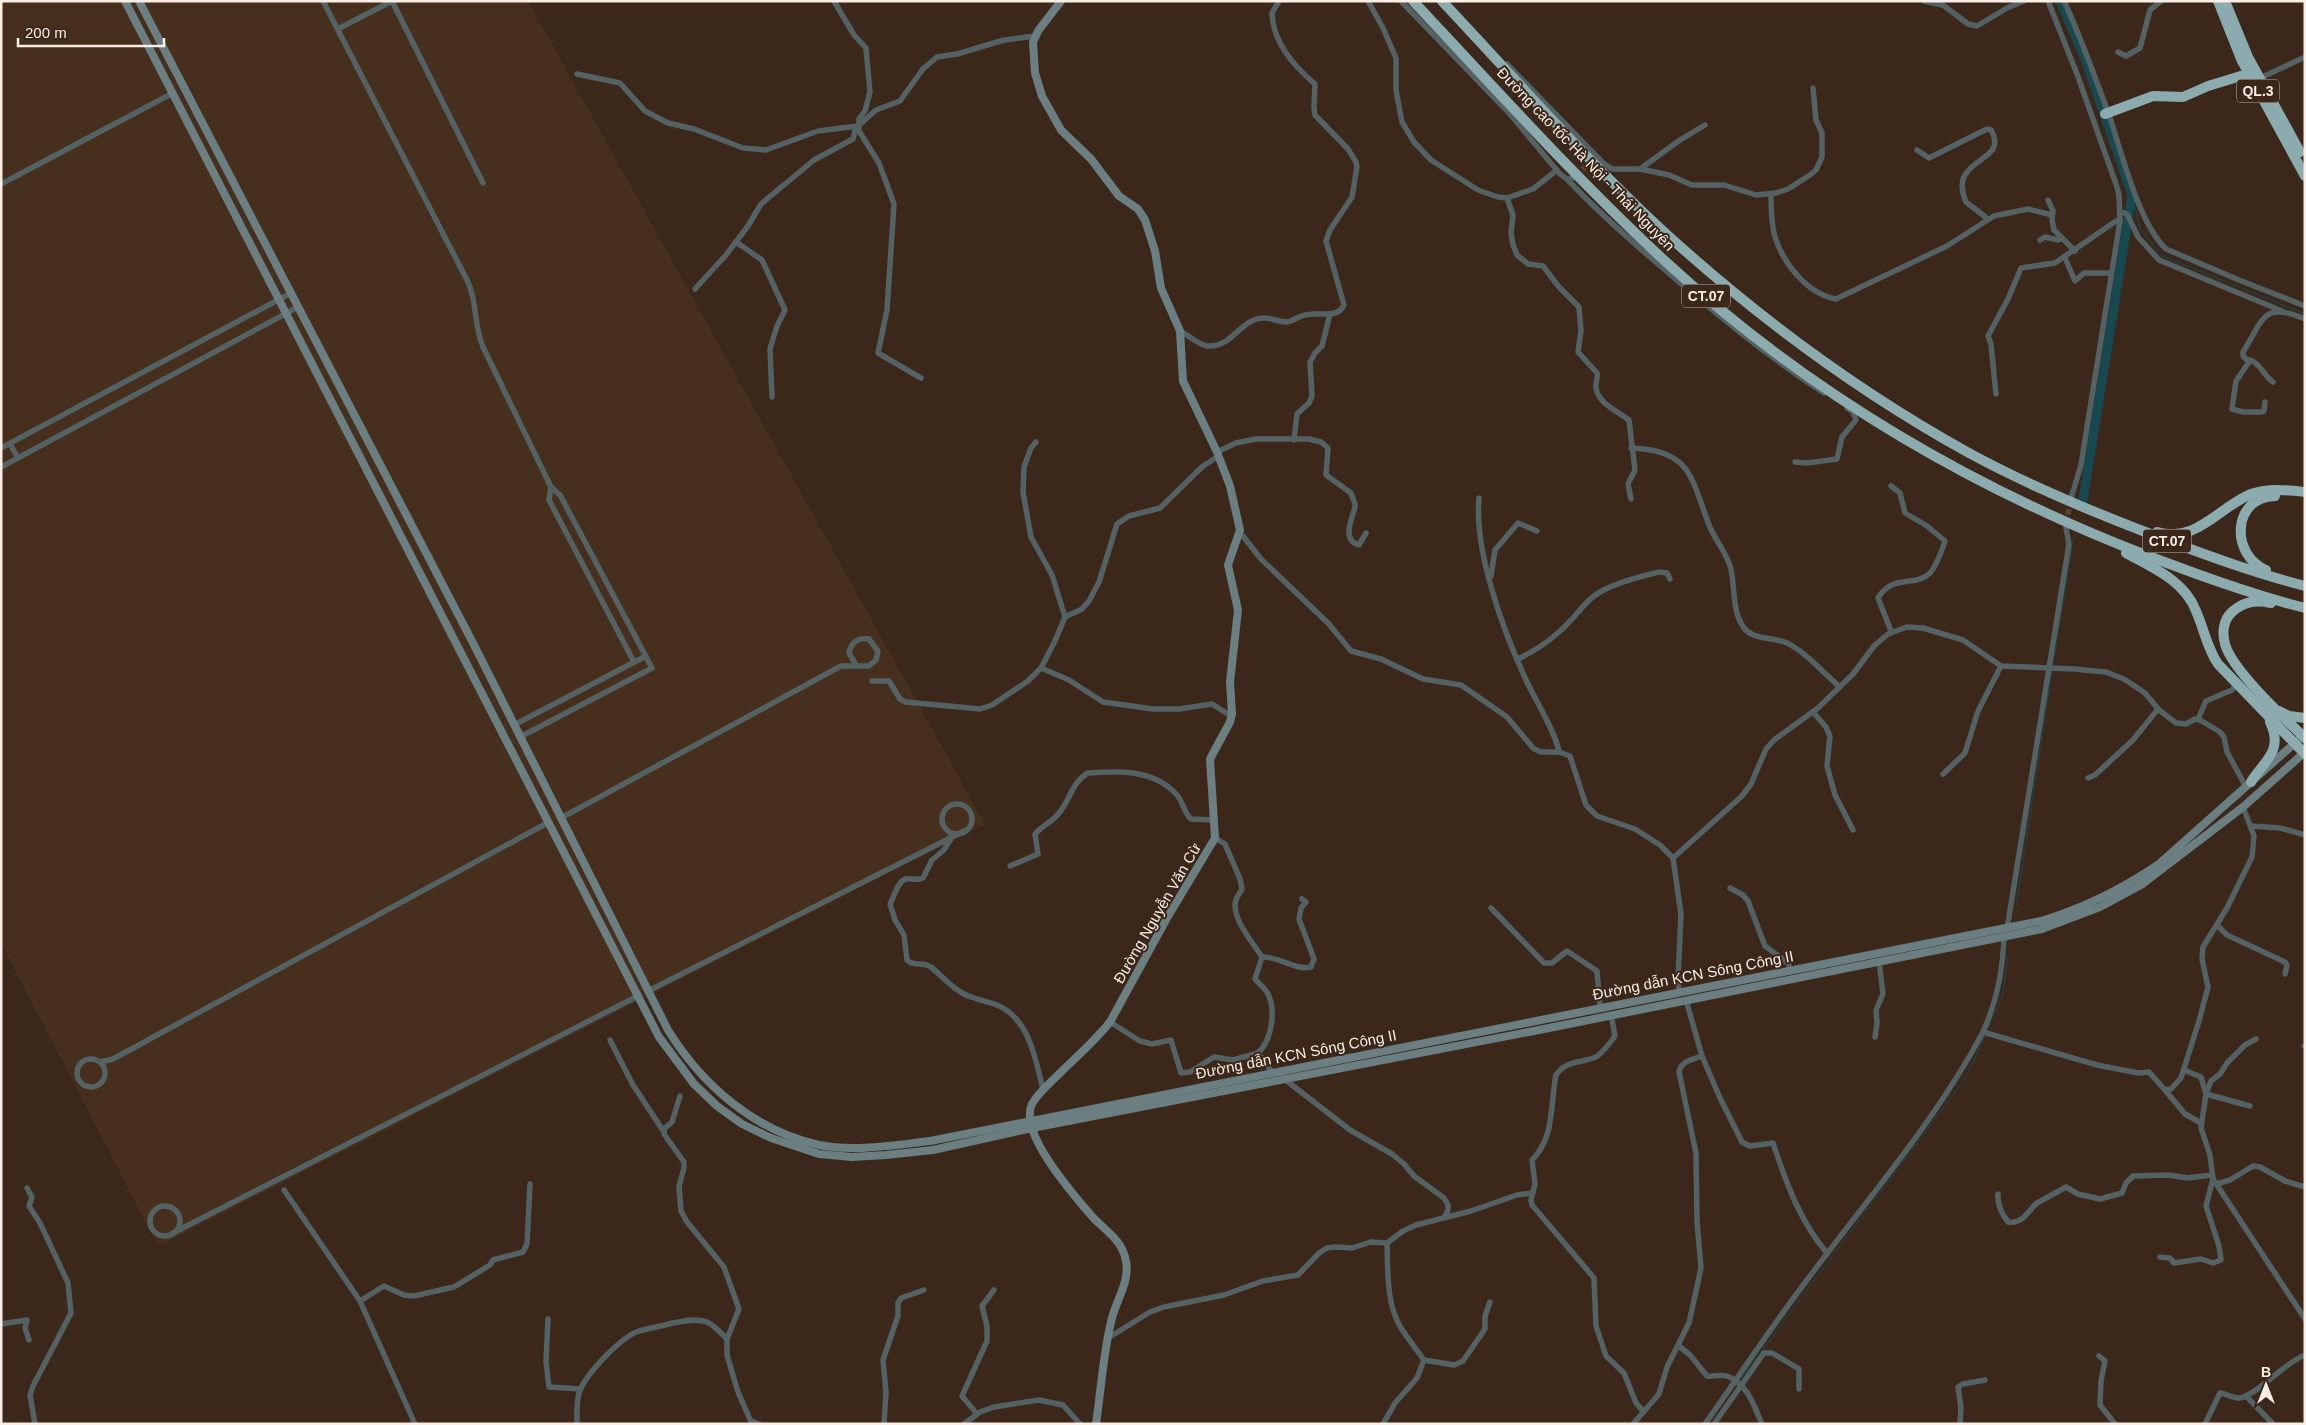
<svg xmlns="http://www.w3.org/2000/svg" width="2306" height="1425" font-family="Arial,sans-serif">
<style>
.built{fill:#472f1d}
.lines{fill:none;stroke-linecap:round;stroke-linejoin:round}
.stream{stroke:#174a50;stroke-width:1}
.river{stroke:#174a50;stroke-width:9}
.street-tunnel{stroke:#584639;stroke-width:5.5;stroke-dasharray:5.5 3;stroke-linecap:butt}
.street{stroke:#556264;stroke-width:5.5}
.secondary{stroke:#6b7f82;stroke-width:8}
.highway{stroke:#8babaf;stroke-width:10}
.labels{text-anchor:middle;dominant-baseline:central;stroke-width:4;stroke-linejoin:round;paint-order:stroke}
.shield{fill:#3b281b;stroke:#c0b2a8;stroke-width:1}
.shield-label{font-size:14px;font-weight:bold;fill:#f9ede4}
.street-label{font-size:15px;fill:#f9ede4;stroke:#3b281b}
</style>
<rect width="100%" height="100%" fill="#3b281b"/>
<path class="built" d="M1 1H528L985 824 158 1246 1 943Z"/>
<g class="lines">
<g class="stream">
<path d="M2132 195 2140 228 2160 255 2305 314"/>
<path d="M2053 665 2073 540"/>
<path d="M2016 907 2052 671"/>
<path d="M1986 1031 2002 997 2008 956"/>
<path d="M1739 1381 1967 1076 1985 1035"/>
</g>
<path class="river" d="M2060 1 2085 59 2132 195 2083 500"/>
<g class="street-tunnel">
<path d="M1576 175 1593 160"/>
<path d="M2067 523 2070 500"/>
</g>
<g class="street">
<path d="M323 1 468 282C478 305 473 323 483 347L551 487 560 495 652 668 520 737"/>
<path d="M834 1 854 35 866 48 870 92 865 111 859 119V131L879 163 894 204 887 310 878 353 921 378"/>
<path d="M1368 1 1383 28 1396 58V90L1402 122 1414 142 1431 160 1478 190 1498 197 1507 198 1533 189 1557 170"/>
<path d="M1401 1 1509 113 1560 174 1567 179 1573 178"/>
<path d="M1924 1 1943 5 1968 24 1977 26 2007 8 2024 1"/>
<path d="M2048 1 2077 74 2116 184 2119 195 2120 221"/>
<path d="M2064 1C2081 37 2094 75 2108 112 2121 149 2138 223 2166 249L2239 280 2305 306"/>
<path d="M338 29 392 1 483 183"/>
<path d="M2118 52 2126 56 2140 48 2150 10 2161 1"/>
<path d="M1507 64 1603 163 1612 169H1640L1680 140 1705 125"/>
<path d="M577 74 620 83 645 111 668 123 694 129 743 148 766 150 818 131 858 126 876 110 900 101 923 69 937 57 957 54 1004 40 1035 36"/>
<path d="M2260 78 2305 57"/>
<path d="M1917 150 1929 158 1987 129 1991 130C2011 164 1946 156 1966 202L1988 219"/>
<path d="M1640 169 1669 175 1692 185H1724L1756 195 1776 193 1788 189 1810 175 1816 170 1822 157V133L1816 120 1813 88"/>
<path d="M1567 179C1597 211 1631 241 1665 270 1716 314 1767 356 1824 393"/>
<path d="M1 184 173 93"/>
<path d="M1771 194C1771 208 1771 223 1775 237 1784 265 1808 294 1836 299L1947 246 1994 216 2028 209 2052 215"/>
<path d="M1507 198 1513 215 1511 233 1513 245 1517 255 1528 264 1543 266 1559 287 1579 307 1581 331 1578 352 1597 373C1598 379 1595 384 1596 389 1600 405 1618 411 1629 420L1635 470 1628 484 1631 499"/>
<path d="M2048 200 2053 211 2052 220 2054 230 2075 251"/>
<path d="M2121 212 2127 214 2138 237 2159 260 2282 311"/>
<path d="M2040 240 2045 237 2058 240 2062 238"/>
<path d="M736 242 762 260 785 310 777 326 770 349 772 397"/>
<path d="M2065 258 2075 281 2084 273H2111"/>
<path d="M695 289 726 255 748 226 761 204 814 160 853 139 856 127"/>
<path d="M1180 331C1188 335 1199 345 1207 346 1233 348 1240 318 1264 318 1272 318 1279 322 1287 322 1293 321 1299 316 1305 315 1318 311 1337 320 1344 305L1326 241 1330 230 1352 197 1357 167 1356 162 1348 149 1315 115 1314 107 1315 84C1294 66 1273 43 1272 13L1279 1"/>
<path d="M2249 360C2260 362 2264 376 2273 382"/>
<path d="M1996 394 1991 344 1988 336 2008 299 2021 268 2055 263 2116 221H2120L2081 465 2071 498"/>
<path d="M2265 402 2264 411 2262 412H2243L2232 409 2236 381 2249 362 2243 356V352C2263 321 2262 300 2305 319"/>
<path d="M1294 440 1297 414 1309 403 1312 396 1310 362 1315 353 1322 346 1330 314"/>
<path d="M1036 442 1031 448 1024 467 1023 492 1031 537 1052 575 1065 617"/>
<path d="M10 444 18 458"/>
<path d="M1 448 291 293"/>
<path d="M1631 448C1691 450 1691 477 1709 525 1715 540 1727 553 1731 569 1735 588 1732 612 1744 628 1753 640 1775 637 1787 643 1807 653 1823 673 1840 687"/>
<path d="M1217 452 1236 443 1256 439H1309L1321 442 1328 448 1326 475 1351 493 1355 504"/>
<path d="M1795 462 1807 463 1837 459 1842 437 1856 420 1853 412 1847 408"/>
<path d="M1 467 298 307"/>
<path d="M1891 486 1900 493 1905 513 1927 526 1945 541C1943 548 1935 568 1930 573 1915 588 1893 573 1878 598L1891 631"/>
<path d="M551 487 549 500 634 662"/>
<path d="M1479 498C1474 552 1504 633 1527 682 1536 701 1556 733 1559 752"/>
<path d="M1355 507C1352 519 1341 540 1359 545L1366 533"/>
<path d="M1238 535 1243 536 1261 559 1329 624 1351 651 1381 659 1423 679 1461 685 1507 717 1534 749 1541 752H1559L1570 756 1586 805 1597 816 1635 829 1660 845 1673 858 1681 914 1678 978 1679 991"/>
<path d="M1491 576 1495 550 1518 523 1537 531"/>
<path d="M1518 659C1539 649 1558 635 1573 618 1580 610 1586 602 1594 596 1608 585 1642 576 1659 572L1667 573 1670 579"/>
<path d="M1041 668 1069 680 1103 702 1153 709H1179L1212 704 1231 716"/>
<path d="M872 681H889L900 699 906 702 980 709 992 705 1028 681 1041 668 1055 641 1065 617 1082 609 1089 601 1099 582 1117 524 1129 516 1160 508 1203 466 1219 456"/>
<path d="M1813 712 1826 727 1830 736 1827 766 1835 795 1853 830"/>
<path d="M2198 719 2206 701 2232 690 2236 684"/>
<path d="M514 725 646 656"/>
<path d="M1943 774 1965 753 1978 711 2001 666"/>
<path d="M2088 778 2095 775 2133 740 2158 709"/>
<circle cx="957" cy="819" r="15"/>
<path d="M561 818 841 666H869L876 660 878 651 869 639C859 637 851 642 849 653L856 665"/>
<path d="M2251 826 2280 828 2305 835"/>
<path d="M952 837 944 850 932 860 923 878C916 881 912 878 906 879 898 880 894 897 890 904L895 920 904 935 907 960C913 967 923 961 931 967 942 976 952 988 964 994 974 999 986 1001 997 1005 1030 1019 1035 1059 1043 1089"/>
<path d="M1215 838 1225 844 1240 879 1242 889C1240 893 1237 896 1236 900 1230 917 1254 944 1262 957L1255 979C1259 984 1265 988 1268 994 1276 1011 1272 1040 1258 1053L1272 1072"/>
<path d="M1673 858 1742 796 1751 784 1766 749 1774 740 1818 708 1853 674 1874 646 1888 634 1907 627 1923 628 1963 640 2001 666 2074 669 2106 672 2124 679 2145 693 2159 710 2176 723 2186 724 2195 719 2200 720 2220 732 2224 737 2227 752 2246 787"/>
<path d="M1010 866 1038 854 1035 834C1042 826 1052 822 1059 813 1070 800 1072 782 1088 773 1119 771 1154 769 1177 795 1183 802 1184 813 1191 819L1213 820"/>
<path d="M1730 888 1743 895 1748 901 1765 946 1788 963 1791 970"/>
<path d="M1491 908 1544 963H1552L1567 951 1597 971 1600 1008"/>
<path d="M2217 925 2227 935 2285 962 2287 965 2285 974"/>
<path d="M2007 929 2069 544 2066 528"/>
<path d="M2004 937C2003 971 1997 1001 1983 1032L2097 1065 2138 1073 2149 1072 2165 1090 2171 1089 2181 1078 2199 1021 2208 987 2202 959 2203 947 2227 908 2252 857 2254 836 2243 807"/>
<path d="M1262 957C1279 956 1295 971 1311 967L1314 959 1299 919 1301 908 1306 902 1302 899"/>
<path d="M648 991 966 830"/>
<path d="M1686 1000 1702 1056 1720 1098 1742 1142 1750 1146 1773 1143C1786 1182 1800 1222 1827 1253"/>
<path d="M1611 1015 1615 1036C1611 1042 1602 1053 1596 1057 1582 1063 1566 1060 1556 1075 1550 1105 1555 1137 1532 1160L1535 1184 1531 1200 1532 1205 1594 1278 1596 1326 1606 1356 1624 1373 1636 1403 1644 1412"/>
<path d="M1110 1022 1140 1041 1152 1044 1171 1040 1181 1073 1190 1072 1214 1057 1233 1060 1258 1053"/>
<path d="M1875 1037 1877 1023 1876 1010 1883 994 1879 961"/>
<path d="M2256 1039 2245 1045 2227 1063 2220 1074 2211 1081 2206 1094 2201 1128 2210 1155 2213 1179 2305 1319"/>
<path d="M610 1040 633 1085 664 1132"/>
<path d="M2304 1046H2305"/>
<circle cx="91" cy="1073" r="14"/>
<path d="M100 1062 113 1059 549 822"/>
<path d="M2184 1070 2201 1077 2206 1094 2250 1106"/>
<path d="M1283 1078 1350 1130 1392 1154 1404 1164 1414 1176 1444 1198 1448 1205V1210L1444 1218"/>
<path d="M2165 1090 2185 1114 2201 1123"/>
<path d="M680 1096 672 1122 664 1129V1134L684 1162V1168L679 1186 681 1211 687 1222 724 1267 739 1309 727 1339V1355L738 1392 752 1424"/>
<path d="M2217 1184 2230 1180 2253 1166 2260 1167 2285 1181 2305 1187"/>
<path d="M27 1188 32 1197 29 1206 40 1223 68 1283 71 1313 33 1386 30 1395 35 1424"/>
<path d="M284 1190 360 1301 415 1424"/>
<path d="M1998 1194C1997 1205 2001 1213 2008 1222 2023 1225 2029 1209 2037 1203 2046 1198 2057 1192 2066 1187L2078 1194 2100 1199 2122 1193 2126 1183 2133 1176 2169 1175 2187 1178 2212 1175"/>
<circle cx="165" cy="1221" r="15"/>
<path d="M171 1234 638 996"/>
<path d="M1387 1243C1388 1271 1386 1303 1401 1328 1408 1339 1417 1350 1424 1360L1454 1365 1463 1361 1485 1329V1316L1490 1302"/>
<path d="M2160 1257 2170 1258 2174 1263 2201 1259 2213 1263 2221 1260 2219 1246 2206 1206 2213 1179"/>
<path d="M360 1301 384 1286 404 1295 414 1296 454 1287 490 1265 493 1260 523 1252 527 1244 530 1184"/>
<path d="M548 1319 546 1362 549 1387 581 1389"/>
<path d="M1 1324 27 1320 25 1328 29 1340"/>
<path d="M1108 1338 1150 1312 1164 1307 1224 1295 1263 1281 1298 1275 1319 1253 1327 1248 1335 1247 1352 1248 1371 1242 1387 1243 1403 1231 1416 1225 1471 1211 1517 1195 1532 1193"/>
<path d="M1679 1346 1690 1355 1707 1376C1713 1377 1721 1374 1727 1376 1748 1384 1754 1406 1762 1424"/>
<path d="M2099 1356 2105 1361 2101 1381 2100 1405 2115 1424"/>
<path d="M2246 1396 2273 1424"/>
<path d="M977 1414 962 1396 987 1341V1326L982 1306 994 1290"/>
<path d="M752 1421 759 1424"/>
<path d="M577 1424C577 1413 576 1400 580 1390 588 1372 621 1337 639 1331 650 1328 662 1326 673 1323 683 1321 697 1318 707 1322 715 1326 721 1333 727 1339"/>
<path d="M884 1424 886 1392 883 1360 898 1316V1303L901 1298 924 1290"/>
<path d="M964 1424 980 1412 994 1407 1039 1400 1063 1405 1080 1424"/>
<path d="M1383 1424 1395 1403 1417 1378 1424 1360"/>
<path d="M1633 1424 1659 1394 1667 1367 1689 1323 1701 1268 1697 1221 1696 1153 1679 1072C1681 1061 1692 1060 1702 1056"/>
<path d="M1705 1424C1737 1379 1768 1332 1801 1288 1863 1204 1934 1124 1983 1032"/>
<path d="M1714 1424 1764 1353H1772L1799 1369V1389"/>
<path d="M1960 1424 1961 1408 1958 1387 1963 1384 1985 1380"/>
<path d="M2205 1424 2220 1393C2227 1394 2233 1398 2239 1398 2255 1397 2285 1362 2305 1355"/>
</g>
<g class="secondary">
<path d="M125 1 659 1037 694 1084 717 1106 742 1124 771 1138 819 1154 852 1157 886 1155 933 1150 1032 1128 1544 1029 2042 929 2100 907 2141 885 2243 807 2305 752"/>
<path d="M139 1 473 643 668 1030C702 1085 755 1131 819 1145 855 1152 894 1145 930 1141L2041 921C2084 908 2122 889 2159 864L2305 734"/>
<path d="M1061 1 1038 31 1033 42 1035 73 1042 96 1061 130 1091 159 1119 196 1138 209 1145 220 1155 251 1161 288 1180 331 1183 381 1217 452 1230 486 1240 530 1228 565 1238 610 1230 682 1232 714 1230 722 1210 759 1215 838 1167 918 1110 1022C1094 1042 1075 1058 1057 1076 1048 1085 1038 1093 1032 1104 1018 1132 1073 1194 1090 1214 1103 1230 1122 1238 1126 1261 1130 1283 1115 1302 1111 1322 1103 1355 1101 1390 1096 1424"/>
</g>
<g class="highway">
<path d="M1413 1C1496 89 1577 180 1666 262 1805 390 1968 486 2143 554 2196 574 2250 594 2305 608"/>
<path d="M1442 1C1521 85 1597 173 1683 249 1771 327 1866 396 1969 453 2026 484 2088 510 2148 533 2200 553 2251 572 2305 586"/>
<path d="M2218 1 2241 59 2305 176"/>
<path d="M2227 6 2248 57 2300 152"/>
<path d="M2105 114 2153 96 2183 97 2208 86 2254 72"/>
<path d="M2157 532C2196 544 2219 507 2251 494 2269 488 2286 490 2305 492"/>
<path d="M2126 553C2152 567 2185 581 2196 611 2204 629 2207 648 2218 664L2304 753"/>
<path d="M2266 570C2230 555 2232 497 2275 496"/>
<path d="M2271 603C2256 600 2244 601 2232 612 2223 620 2222 633 2225 644 2232 670 2285 719 2305 738"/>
<path d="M2279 711 2289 716 2305 718"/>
<path d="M2251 782C2264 761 2284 751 2270 722"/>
</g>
</g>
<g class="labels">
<g class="shield">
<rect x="2237" y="79.5" width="42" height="23" rx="4"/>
<rect x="1682" y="284.5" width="48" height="23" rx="4"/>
<rect x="2143" y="529.5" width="48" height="23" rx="4"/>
</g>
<g class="shield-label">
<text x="2258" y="91">QL.3</text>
<text x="1706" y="296">CT.07</text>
<text x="2167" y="541">CT.07</text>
</g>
<g class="street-label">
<text transform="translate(1586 159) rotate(46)">Đường cao tốc Hà Nội - Thái Nguyên</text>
<text transform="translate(1157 913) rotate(-60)">Đường Nguyễn Văn Cừ</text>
<text transform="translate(1693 975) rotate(-11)">Đường dẫn KCN Sông Công II</text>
<text transform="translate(1296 1054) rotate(-11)">Đường dẫn KCN Sông Công II</text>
</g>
</g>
<rect width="2306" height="1425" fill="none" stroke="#f9ede4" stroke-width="5"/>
<g transform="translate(2266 1385)" stroke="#3b281b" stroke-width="4" paint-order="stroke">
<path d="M0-4L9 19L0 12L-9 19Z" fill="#f9ede4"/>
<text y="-8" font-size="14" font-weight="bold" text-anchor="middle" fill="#f9ede4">B</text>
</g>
<path d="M18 38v8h146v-8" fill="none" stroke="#f9ede4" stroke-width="2.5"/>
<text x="25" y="38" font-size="15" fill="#f9ede4" stroke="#3b281b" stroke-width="4" paint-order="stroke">200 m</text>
</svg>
